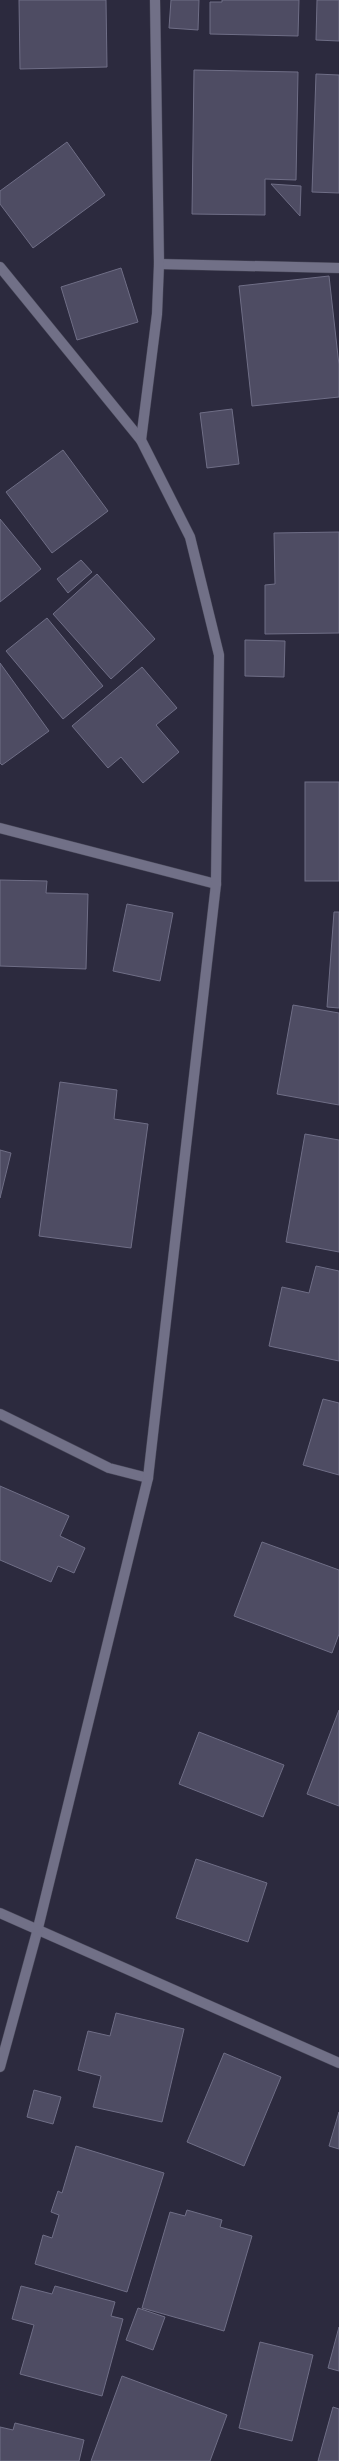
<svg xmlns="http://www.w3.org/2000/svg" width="339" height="2461" font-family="Montserrat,sans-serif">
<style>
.building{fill:#4e4c63;stroke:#6f6e86}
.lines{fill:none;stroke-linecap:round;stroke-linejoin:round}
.minor-casing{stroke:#474657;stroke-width:11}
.minor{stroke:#717087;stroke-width:10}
</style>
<rect width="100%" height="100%" fill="#2c2a3e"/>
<g class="building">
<path d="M19 0H106L107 67 20 69Z"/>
<path d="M171 0H199L198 30 169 28Z"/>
<path d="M222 0H299L298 36 210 34V2H222Z"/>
<path d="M317 0H339V41L316 40Z"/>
<path d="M194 70 298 72 296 180 265 179V215L192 214Z"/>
<path d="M316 74 339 75V193L312 192Z"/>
<path d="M67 142 105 195 33 248 0 204V191Z"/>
<path d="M271 184 301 186 300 216Z"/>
<path d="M121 268 138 322 77 340 61 287Z"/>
<path d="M329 276 339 365V397L252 406 239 286Z"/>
<path d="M232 409 239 464 207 468 200 413Z"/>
<path d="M63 450 108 511 52 553 6 492Z"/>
<path d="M0 519 41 569 0 602Z"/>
<path d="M339 532V633L265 634V585L275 584 274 533Z"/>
<path d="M81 560 92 572 68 593 57 579Z"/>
<path d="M97 574 155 639 111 679 53 614Z"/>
<path d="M47 618 103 686 63 719 6 651Z"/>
<path d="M245 640 285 641 284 677 245 676Z"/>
<path d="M0 663 49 731 2 765 0 763Z"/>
<path d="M142 667 177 708 156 725 179 752 143 783 121 757 108 768 72 726Z"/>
<rect x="305" y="782" width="34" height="99"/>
<path d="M0 880 47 881 46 893 88 894 86 969 0 966Z"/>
<path d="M127 904 173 913 160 981 113 971Z"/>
<path d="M334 912H339V1008L327 1007Z"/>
<path d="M293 1005 339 1013V1105L277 1094Z"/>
<path d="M60 1082 117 1090 114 1119 148 1124 131 1248 39 1236Z"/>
<path d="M305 1134 339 1140V1252L286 1242Z"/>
<path d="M0 1150 11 1153 0 1198Z"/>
<path d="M316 1266 339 1271V1361L269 1346 282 1287 309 1293Z"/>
<path d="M323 1399 339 1403V1475L303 1465Z"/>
<path d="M0 1486 69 1516 60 1536 85 1548 74 1573 58 1566 51 1582 0 1560Z"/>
<path d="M262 1542 339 1570V1634L332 1653 234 1616Z"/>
<path d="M339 1710V1806L307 1794Z"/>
<path d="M199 1732 284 1765 263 1817 179 1784Z"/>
<path d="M196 1859 267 1883 248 1942 176 1918Z"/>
<path d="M116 2013 184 2029 162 2122 93 2107 101 2076 78 2070 88 2031 110 2036Z"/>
<path d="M224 2053 281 2077 244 2166 187 2142Z"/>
<path d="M34 2090 61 2097 53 2124 27 2117Z"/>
<path d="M339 2112V2149L329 2146Z"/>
<path d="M76 2146 164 2173 127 2292 35 2264 43 2235 52 2238 59 2215 51 2212 58 2191 62 2193Z"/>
<path d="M187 2210 222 2220 220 2227 252 2236 224 2331 142 2308 170 2212 185 2216Z"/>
<path d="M21 2286 52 2294 55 2286 115 2302 111 2316 123 2319 102 2396 20 2374 34 2325 12 2319Z"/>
<path d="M138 2308 165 2317 153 2350 126 2340Z"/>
<path d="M339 2327V2371L328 2368Z"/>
<path d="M260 2342 313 2355 292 2441 239 2428Z"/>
<path d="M122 2376 227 2415 210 2461H91Z"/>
<path d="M333 2407 339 2409V2461H318Z"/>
<path d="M15 2423 84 2440 79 2461H0V2427L13 2430Z"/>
</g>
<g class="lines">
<defs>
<g id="minor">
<path d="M159 264 339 268"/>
<path d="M0 267 141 440"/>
<path d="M0 828 216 884"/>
<path d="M0 1414 109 1468 148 1478"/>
<path d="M0 1913 339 2063"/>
<path d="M0 2067 37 1932 148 1478 216 884 219 655 190 537 141 440 157 314 159 264 155 0"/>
</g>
</defs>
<use href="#minor" class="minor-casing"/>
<use href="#minor" class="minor"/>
</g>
</svg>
